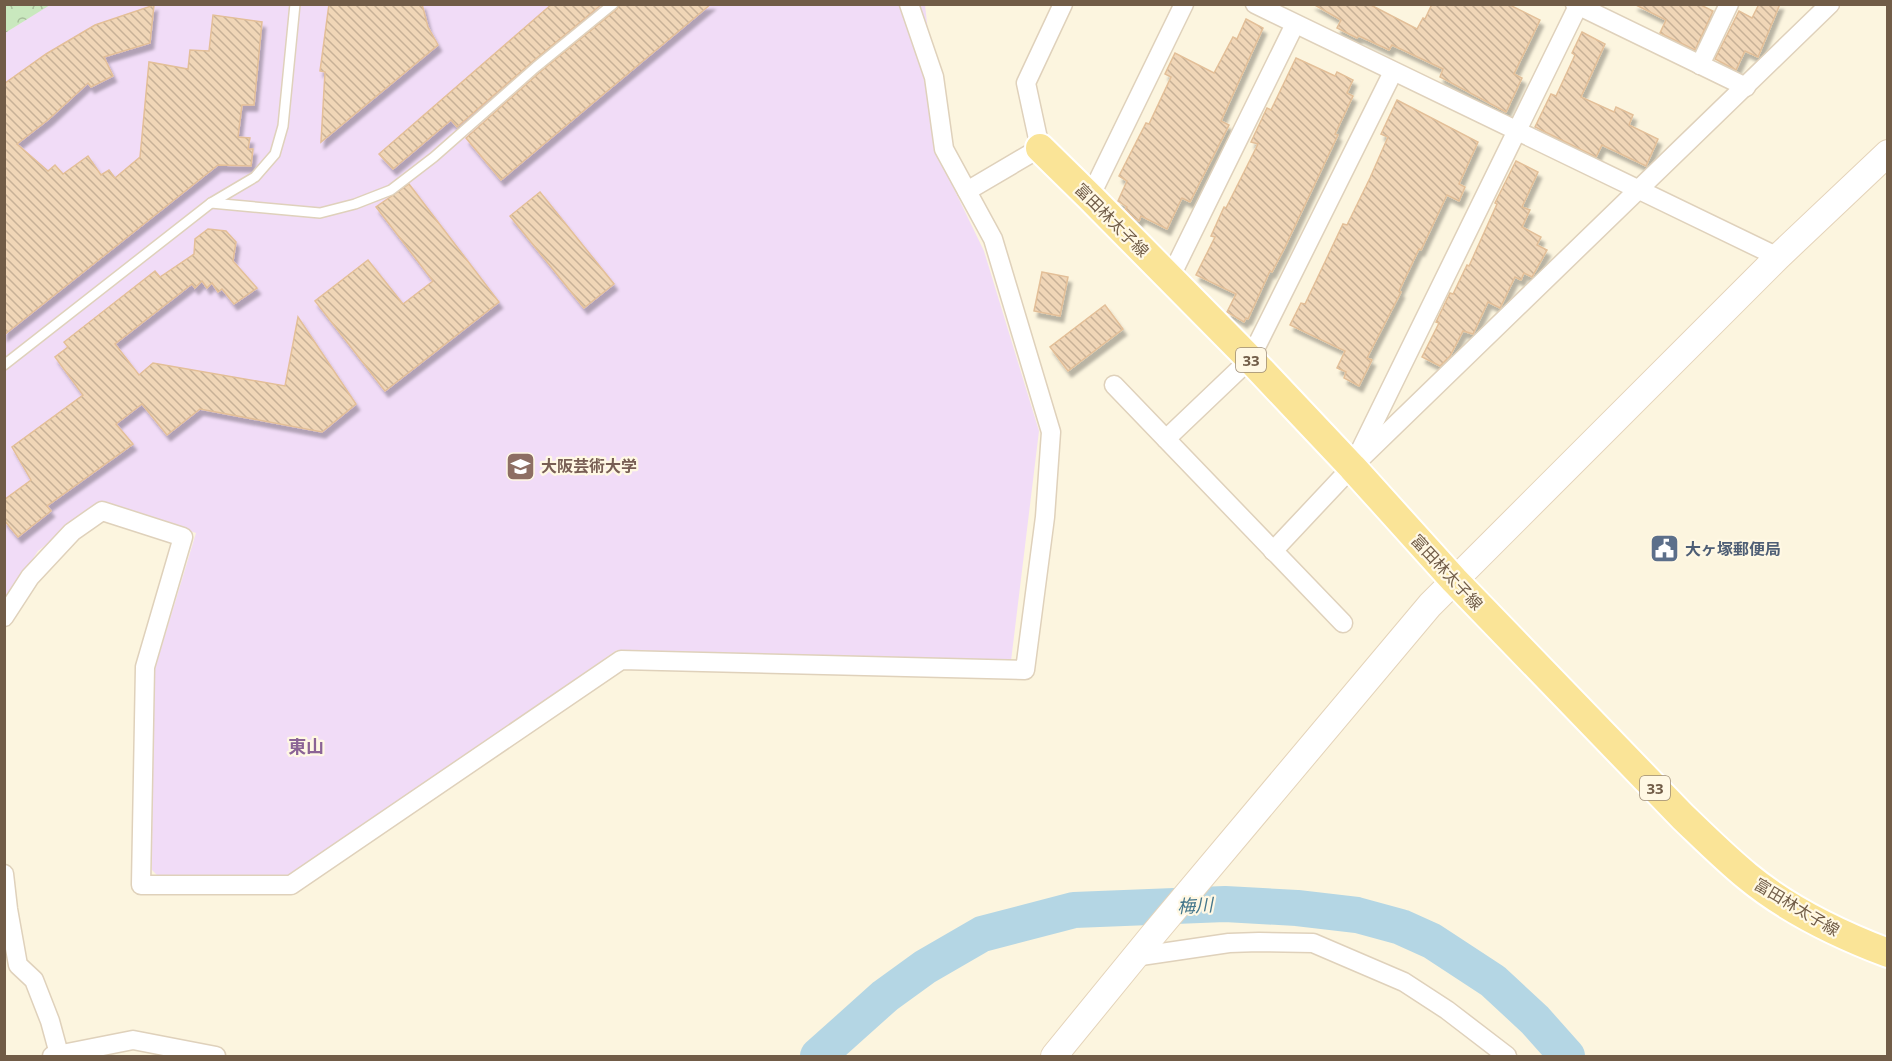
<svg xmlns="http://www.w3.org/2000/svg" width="1892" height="1061" font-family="'Open Sans','Noto Sans JP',sans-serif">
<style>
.education{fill:#f1dcf7}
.forest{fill:url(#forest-crowns)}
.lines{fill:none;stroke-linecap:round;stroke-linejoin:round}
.river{stroke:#b4d6e4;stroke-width:36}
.building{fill:url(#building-back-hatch);stroke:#e3bf98;stroke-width:1.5;filter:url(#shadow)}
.lane-casing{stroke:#dfd1bb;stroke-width:12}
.street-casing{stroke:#dfd1bb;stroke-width:21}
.secondary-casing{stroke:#e4d3b9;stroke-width:28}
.primary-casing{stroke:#fff;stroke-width:32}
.lane{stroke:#fff;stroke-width:9}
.street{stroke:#fff;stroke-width:18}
.secondary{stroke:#fff;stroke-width:26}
.primary{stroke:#fae497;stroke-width:28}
.labels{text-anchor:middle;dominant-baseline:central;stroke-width:4.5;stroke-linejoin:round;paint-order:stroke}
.shield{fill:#fff8e4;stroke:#9c8b76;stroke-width:1.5}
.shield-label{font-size:15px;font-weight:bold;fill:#715c47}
.street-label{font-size:16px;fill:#715c47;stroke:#fff8e4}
.education-label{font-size:16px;font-weight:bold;fill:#785e54;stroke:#fff8e4;text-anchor:start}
.service-label{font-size:16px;font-weight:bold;fill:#4e5e75;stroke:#fff8e4;text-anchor:start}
.neighbourhood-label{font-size:18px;font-weight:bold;fill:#8b6395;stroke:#fff8e4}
.water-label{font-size:18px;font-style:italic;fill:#44768b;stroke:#fff8e4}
</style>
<defs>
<pattern id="forest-crowns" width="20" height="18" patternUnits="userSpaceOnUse" patternTransform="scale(1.5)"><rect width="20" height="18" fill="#c9e8be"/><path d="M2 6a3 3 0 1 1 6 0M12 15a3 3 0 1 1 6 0" fill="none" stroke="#a8bf9c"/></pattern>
<pattern id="building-back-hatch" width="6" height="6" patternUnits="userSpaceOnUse" patternTransform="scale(1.5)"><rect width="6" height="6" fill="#f0d6b7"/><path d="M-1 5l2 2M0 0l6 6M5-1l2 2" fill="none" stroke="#c7b197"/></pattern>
<filter id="shadow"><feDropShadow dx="3.5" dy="6" stdDeviation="1.5" flood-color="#0004"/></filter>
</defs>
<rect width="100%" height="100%" fill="#fcf5df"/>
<path class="education" d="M50 4 925 5 943 166 984 251 1039 431 1011 661 617 650 293 875 162 880 152 870 153 675 196 533 102 501 38 551 5 600V33Z"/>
<path class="forest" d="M5 4H50V5L5 33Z"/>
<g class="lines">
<path class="river" d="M818 1056 885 996 925 967 982 934 1074 910 1225 904 1297 908 1357 915 1401 927 1432 941 1493 981 1535 1020 1567 1056"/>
</g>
<g class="building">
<path d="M329 4H422L428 27 438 45 321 142 325 72 320 71Z"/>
<path d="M552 4H602L532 62 457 127 451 120 393 169 379 154Z"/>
<path d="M620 4H711L501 180 466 138 540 72 617 9Z"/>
<path d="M1313 4H1369L1417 29 1423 18 1425 19 1432 4H1508L1540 20 1514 74 1522 78 1506 112 1440 77 1443 69 1392 45 1389 50 1359 36 1357 38 1337 28 1341 20Z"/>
<path d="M1634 4H1699L1713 11 1695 50 1660 33 1666 20Z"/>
<path d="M1759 4H1780L1758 57 1745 51 1736 70 1715 59 1739 11 1752 18Z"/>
<path d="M154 5 150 43 104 57 113 76 91 87 88 83 49 119 17 144 48 171 55 165 63 174 88 156 101 175 109 170 115 178 140 157 149 62 188 69 190 50 209 51 213 15 262 22 254 105H242L238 137 250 138 248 149H253L251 166 218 165 4 335V84L46 54 95 25Z"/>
<path d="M1246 19 1263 28 1221 121 1229 125 1190 202 1182 198 1167 229 1141 216 1139 221 1134 218 1125 209 1127 207 1118 201 1127 181 1119 176 1146 123 1149 124 1171 77 1165 74 1175 53 1214 73 1233 37 1237 39Z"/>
<path d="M1582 32 1605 44 1581 97 1614 112 1616 107 1633 115 1629 125 1658 139 1646 166 1602 145 1596 157 1535 127 1551 94 1556 96 1575 55 1572 53Z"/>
<path d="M1296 58 1335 76 1337 72 1353 80 1347 93 1353 96 1335 134 1338 135 1284 249 1272 272 1270 271 1248 319 1246 318 1244 322 1227 312 1236 294 1196 275 1215 237 1211 236 1224 207 1226 208 1258 144 1251 142 1267 108 1271 110Z"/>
<path d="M1397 100 1478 142 1459 184 1465 187 1459 201 1447 195 1421 250 1419 249 1399 291 1401 292 1367 358 1372 360 1359 386 1344 378 1346 372 1337 368 1345 351 1290 325 1301 303 1305 304 1343 224 1347 225 1370 178 1388 137 1381 134Z"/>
<path d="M1516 161 1538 172 1522 207 1530 210 1522 227 1541 237 1537 245 1547 250 1532 277 1524 273 1521 280 1515 277 1500 308 1488 302 1473 334 1463 331 1450 356 1440 366 1422 357 1439 323 1436 322 1450 293 1453 294 1467 265 1469 266 1497 204 1495 203Z"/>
<path d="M409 184 499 302 385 391 315 301 368 260 403 304 433 281 376 207Z"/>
<path d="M540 192 614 284 584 308 510 216Z"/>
<path d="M208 229 226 231 236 242 233 261 257 288 234 304 222 289 218 292 212 283 207 288 202 281 195 288 192 284 115 344 139 375 153 363 285 386 298 317 356 404 322 432 200 409 167 435 142 404 116 424 133 444 47 506 51 511 18 537 4 520V500L31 480 12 447 83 395 55 357 68 347 64 342 155 271 160 277 194 254 195 239Z"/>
<path d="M1042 272 1068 277 1060 316 1034 311Z"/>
<path d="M1105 305 1123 329 1068 371 1050 347Z"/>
</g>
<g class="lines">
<defs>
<g id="lane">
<path d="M211 203 320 213 355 204 391 190 434 157 536 67 613 4"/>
<path d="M4 365 211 203 255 177 275 154 283 126 295 4"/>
</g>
<g id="street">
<path d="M1255 4 1778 257"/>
<path d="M1575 4 1746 87"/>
<path d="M1700 65 1729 4"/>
<path d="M967 191 1040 148 1026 83 1063 4"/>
<path d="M1090 197 1184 4"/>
<path d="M1170 278 1295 24"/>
<path d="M1114 385 1343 623"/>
<path d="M1166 439 1250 359 1393 72"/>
<path d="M1358 455 1579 4"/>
<path d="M1273 551 1352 467 1830 4"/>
<path d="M4 617 30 577 72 532 102 511 183 537 145 667 141 885H291L621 660 1025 670 1045 517 1051 432 993 239 944 149 934 77 909 4"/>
<path d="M4 874 8 909 18 965 34 980 50 1021 59 1054"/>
<path d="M1134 957 1229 943 1259 942 1313 943 1404 982 1447 1010 1507 1056"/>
<path d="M52 1056 133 1040 216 1056"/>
</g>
<path id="secondary" d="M1054 1056 1152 936 1430 605 1778 257 1888 153"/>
<path id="primary" d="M1040 148 1090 197 1250 359 1352 467 1454 580 1683 817C1704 837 1725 858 1747 876 1788 910 1838 934 1888 953"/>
</defs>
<use href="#lane" class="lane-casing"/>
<use href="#street" class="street-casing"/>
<use href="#secondary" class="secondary-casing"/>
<use href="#primary" class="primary-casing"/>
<use href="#lane" class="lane"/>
<use href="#street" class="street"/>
<use href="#secondary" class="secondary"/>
<use href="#primary" class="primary"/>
</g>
<defs>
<symbol id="university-square" viewBox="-11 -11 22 22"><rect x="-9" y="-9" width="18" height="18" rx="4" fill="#8d6e63" stroke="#fff8e4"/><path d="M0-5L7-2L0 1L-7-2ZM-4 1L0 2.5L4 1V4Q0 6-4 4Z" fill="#fff"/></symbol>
<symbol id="civic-square" viewBox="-11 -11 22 22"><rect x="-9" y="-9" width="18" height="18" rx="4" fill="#5c6f8a" stroke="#fff8e4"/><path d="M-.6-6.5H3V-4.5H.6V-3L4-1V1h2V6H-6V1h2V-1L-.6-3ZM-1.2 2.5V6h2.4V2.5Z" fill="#fff"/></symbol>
</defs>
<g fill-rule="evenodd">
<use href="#university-square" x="504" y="450" width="33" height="33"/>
<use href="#civic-square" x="1648" y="532" width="33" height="33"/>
</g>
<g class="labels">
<g class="shield">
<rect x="1236" y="348" width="30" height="24" rx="4.5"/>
<rect x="1640" y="776" width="30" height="24" rx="4.5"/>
</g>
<g class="shield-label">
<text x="1251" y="360">33</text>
<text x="1655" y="788">33</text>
</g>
<g class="street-label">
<text transform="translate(1112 220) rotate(45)">富田林太子線</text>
<text transform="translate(1447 572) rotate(47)">富田林太子線</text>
<text transform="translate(1797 907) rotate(31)">富田林太子線</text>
</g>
<g class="education-label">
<text x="541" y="466">大阪芸術大学</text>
</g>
<g class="service-label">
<text x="1685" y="549">大ヶ塚郵便局</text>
</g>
<g class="neighbourhood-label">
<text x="306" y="746">東山</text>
</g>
<g class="water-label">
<text transform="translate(1195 905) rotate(-3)">梅川</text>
</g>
</g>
<rect width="1892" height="1061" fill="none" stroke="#715c47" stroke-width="12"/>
</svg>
